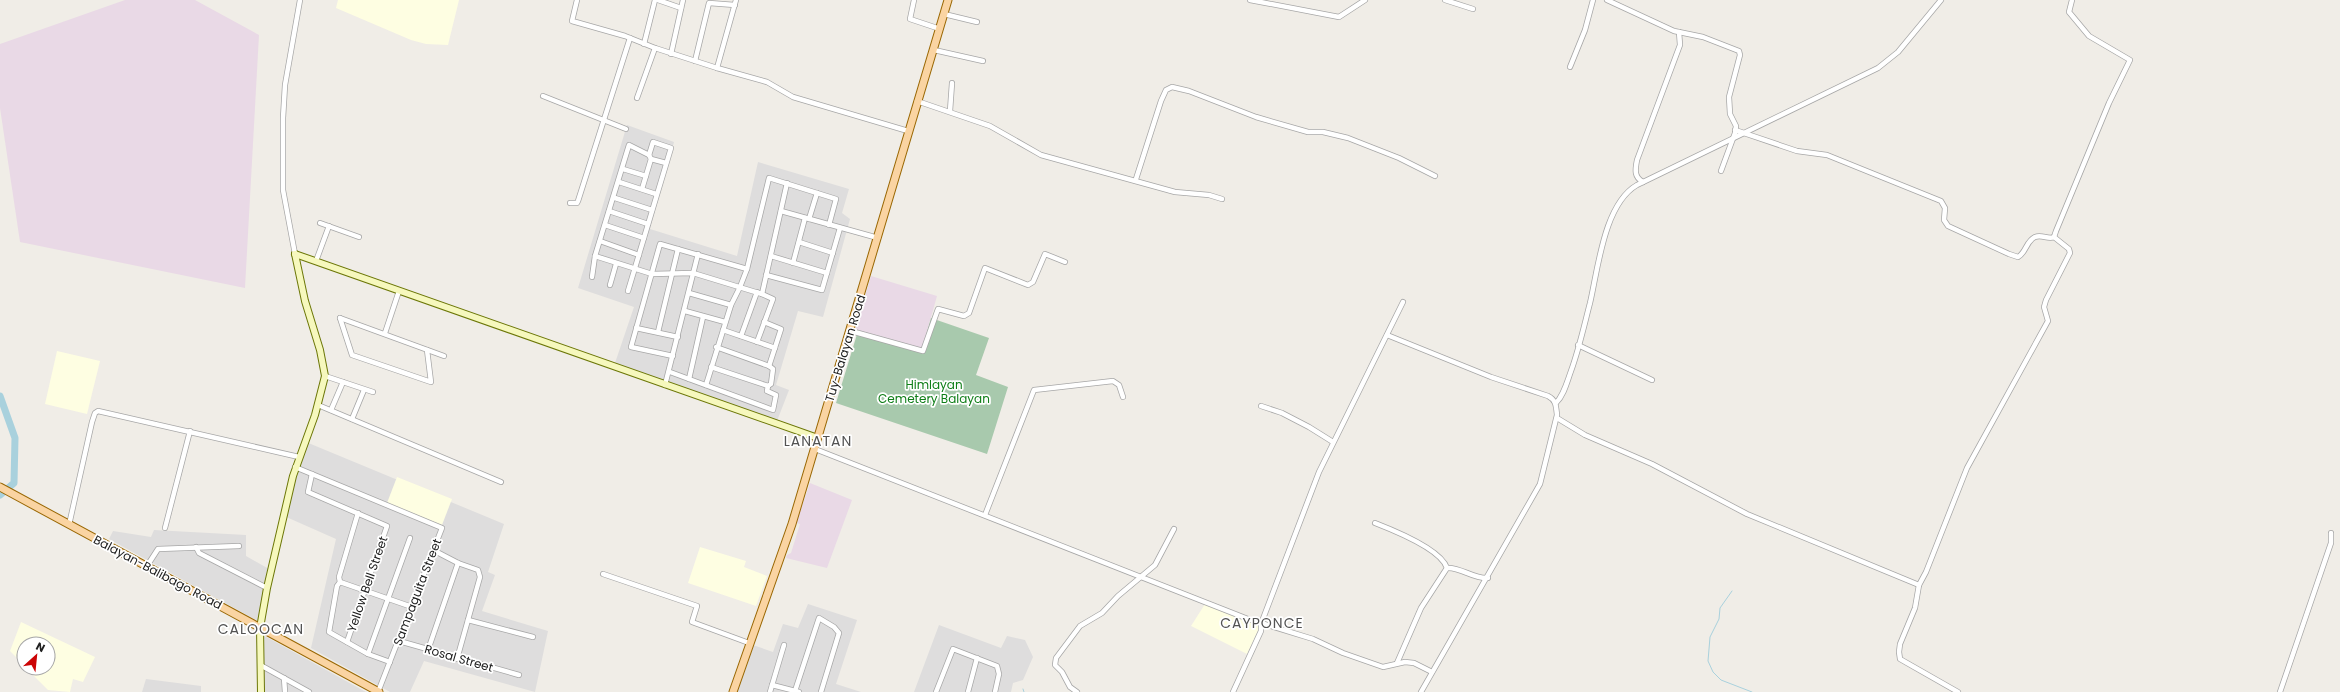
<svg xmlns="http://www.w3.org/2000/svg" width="2340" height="692" font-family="Poppins,sans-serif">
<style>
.residential{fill:#dedddd}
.industrial{fill:#e9d9e6}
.education{fill:#fefee2}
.cemetery{fill:#a8c9ad}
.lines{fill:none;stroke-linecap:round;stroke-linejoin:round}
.stream{stroke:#a9d1dd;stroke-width:1}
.river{stroke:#a9d1dd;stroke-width:7}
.street-casing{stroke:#a7a7a7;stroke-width:6}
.secondary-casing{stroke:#6c7707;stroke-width:8}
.primary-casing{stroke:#996703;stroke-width:9}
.street{stroke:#fff;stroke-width:4.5}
.secondary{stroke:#f6f8bd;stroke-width:6}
.primary{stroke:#fad4a2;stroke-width:7}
.labels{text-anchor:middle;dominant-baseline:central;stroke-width:3.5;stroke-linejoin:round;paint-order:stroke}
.street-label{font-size:12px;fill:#202020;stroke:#fff}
.park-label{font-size:12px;fill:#0e7e17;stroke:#fff}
.quarter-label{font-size:14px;letter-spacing:1px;fill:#535353;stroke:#fff}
</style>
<rect width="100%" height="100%" fill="#f0ede7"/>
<g class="residential">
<path d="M627 125 674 142 650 229 737 256 758 162 849 189 842 213 850 219 823 317 798 311 776 385 789 390 777 421 615 363 634 307 578 288Z"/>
<path d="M306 442 504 524 488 572 495 575 482 611 548 631 535 692 424 661 410 692H390L311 648 336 539 284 516Z"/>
<path d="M154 530 246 535V556L269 569 258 621 109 539 113 531 151 537Z"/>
<path d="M808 604 857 620 836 684 861 692H737L753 645 773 652 783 624 798 628Z"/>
<path d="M939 625 1001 648 1007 636 1025 640 1033 657 1023 680 1013 683 1011 692H914Z"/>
<path d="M261 634 366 692H263Z"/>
<path d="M146 679 201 686V692H142Z"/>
</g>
<g class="industrial">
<path d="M125 0H195L259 35 245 288 20 242 0 108V44Z"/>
<path d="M871 276 937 296 922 349 855 330Z"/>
<path d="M810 483 852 500 827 568 786 558 787 555 791 553 800 524 796 523Z"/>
</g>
<g class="education">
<path d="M338 0H459L448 45 426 44 411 40 336 8Z"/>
<path d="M57 351 100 361 87 414 45 404Z"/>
<path d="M397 477 452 499 442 525 387 503Z"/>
<path d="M700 547 746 561 744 567 767 576 756 606 688 583Z"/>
<path d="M1205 604 1260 626 1247 654 1191 626Z"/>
<path d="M21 622 95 657 83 682 73 679 70 692 48 690 26 668H48V644H24V665L10 651Z"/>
</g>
<path class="cemetery" d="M931 318 989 338 976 375 1008 387 987 454 836 403 858 331 922 349Z"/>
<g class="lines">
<g class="stream">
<path d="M1732 591 1720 608 1719 619 1710 637 1708 661 1713 672 1721 680 1752 692"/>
<path d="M1023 689 1024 692"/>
</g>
<path class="river" d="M0 396 15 438 14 483 0 495"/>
<defs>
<g id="street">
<path d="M577 0 572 21 625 36 655 48 717 68 767 82 793 97 908 131"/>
<path d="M658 0 681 8"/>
<path d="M914 0 910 19 940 29"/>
<path d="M1250 0 1339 17 1365 0"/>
<path d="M1445 0 1473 9"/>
<path d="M1607 0 1674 31 1703 37 1739 51 1740 55 1729 97 1730 114 1736 126 1735 133 1721 171"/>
<path d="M944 14 977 22"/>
<path d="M644 44 655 0"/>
<path d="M934 50 983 61"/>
<path d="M671 54 683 0"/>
<path d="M695 61 709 3 735 5"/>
<path d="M1570 67 1585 30 1593 0"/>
<path d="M717 68 736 0"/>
<path d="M543 96 626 129"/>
<path d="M637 98 655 48"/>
<path d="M917 101 990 126 1041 155 1175 192 1209 195 1222 199"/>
<path d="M950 111 952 83"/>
<path d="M1735 130 1797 151 1827 155 1941 201 1945 208 1944 220 1948 226 2009 254 2018 257C2026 253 2026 241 2035 237 2042 234 2048 240 2054 237"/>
<path d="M651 159 666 163"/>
<path d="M623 169 646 176"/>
<path d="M1136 179 1161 101 1166 90 1172 87 1189 91 1256 117 1308 132H1323L1348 138 1399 158 1435 176"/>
<path d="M619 182 656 194"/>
<path d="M1643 182C1634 177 1635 170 1637 160L1680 45 1679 32"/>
<path d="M615 198 652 210"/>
<path d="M570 203H577L578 201 630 38"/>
<path d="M609 211 648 224"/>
<path d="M781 211 878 238"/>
<path d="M809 219 817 193"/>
<path d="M320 223 359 237"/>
<path d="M605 225 644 238"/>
<path d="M600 241 639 255"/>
<path d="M799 242 833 253"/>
<path d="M295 254 283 190V118L285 85 300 0"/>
<path d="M595 256 652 274 693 273 762 294 787 183"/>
<path d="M771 256 827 273"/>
<path d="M316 261 329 226"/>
<path d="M793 263 805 218"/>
<path d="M766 275 822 290 840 228"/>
<path d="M592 277 595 256 629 145 649 155"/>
<path d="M610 285 616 264"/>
<path d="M628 291 671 148 653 142 649 155 651 159 642 189"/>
<path d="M689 293 731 305"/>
<path d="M685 311 725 322"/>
<path d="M340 318 352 355 431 382 427 350"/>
<path d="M340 318 444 356"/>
<path d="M764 322 781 329 769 366"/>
<path d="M636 328 678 337"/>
<path d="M723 330 775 348"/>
<path d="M851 331 923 351 938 309 964 316 969 313 985 268 1028 285 1033 282 1045 254 1065 262"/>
<path d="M658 332 678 249"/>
<path d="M385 333 399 291"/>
<path d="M1387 335 1491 377 1548 396C1556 400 1556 406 1557 415L1540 484 1421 692"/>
<path d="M741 336 757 292"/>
<path d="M757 342 773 299 762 294"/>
<path d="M1578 345 1652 380"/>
<path d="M673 356 631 347 660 244 747 269"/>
<path d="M711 367 768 386 771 384 773 369 769 366 716 347"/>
<path d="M670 372 773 410 776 395 767 391 768 386"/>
<path d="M325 376 373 392"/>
<path d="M689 379 703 317"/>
<path d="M665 385 698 254"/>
<path d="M706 385 731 305 740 287 747 269 769 178 836 199 829 225"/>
<path d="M1556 403C1564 395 1567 382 1571 371 1579 349 1584 326 1590 303 1598 269 1604 204 1637 185L1878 68 1898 52 1941 0"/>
<path d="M318 405 501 482"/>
<path d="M1261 406 1282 413 1309 427 1333 442"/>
<path d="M331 410 343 382"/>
<path d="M1557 418 1585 435 1652 464 1747 514 1919 585"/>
<path d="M352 419 364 390"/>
<path d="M815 449 1248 619 1313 639 1343 653 1383 667 1405 662 1414 663 1432 672"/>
<path d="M295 467 442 528 378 692"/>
<path d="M312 474 308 492 387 526 347 642"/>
<path d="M358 513 339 577 340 582 337 586 329 632 368 654 390 662"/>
<path d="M985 515 1034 390 1113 381 1119 385 1123 397"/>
<path d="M1375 523C1393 530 1441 549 1447 568L1421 608 1397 663"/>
<path d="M69 525 92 422 95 413 98 411 299 457"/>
<path d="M165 528 190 431"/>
<path d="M196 547 199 553 267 588"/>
<path d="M433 550 458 563 478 570 480 577 457 659"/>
<path d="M147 566 158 549 239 546"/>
<path d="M1447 568C1461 567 1473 579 1488 578"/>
<path d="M603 574 697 606 692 622 749 643"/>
<path d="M340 582 412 607"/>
<path d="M468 620 533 637"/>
<path d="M399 641 519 675"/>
<path d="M428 650 458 563"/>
<path d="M368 654 410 538"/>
<path d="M262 666 309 692"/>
<path d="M284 678 285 692"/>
<path d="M772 685 799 692"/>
<path d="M795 691 819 618 834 627 839 633 821 692"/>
<path d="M770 692 784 645"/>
<path d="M936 692 953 649 997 666 999 674 995 692"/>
<path d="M968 692 977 658"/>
<path d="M1077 692 1070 687 1062 672 1055 665 1056 658 1080 626 1102 613 1118 596 1155 565 1174 529"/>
<path d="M1233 692 1261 631V624L1319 472 1403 302"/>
<path d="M1958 692 1900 659 1899 652 1900 644 1915 608 1919 585 1926 572 1967 468 2048 321 2044 307 2046 300 2070 253 2069 249 2054 237 2056 231 2109 103 2130 60 2089 36 2069 12 2072 0"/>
<path d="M2280 692 2331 543V533"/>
</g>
<g id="secondary">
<path d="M295 254 818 438"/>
<path d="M261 692 260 628 267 588 293 476 315 415 325 376 320 350 305 301 295 254"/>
</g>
<g id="primary">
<path d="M0 487 379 692"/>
<path d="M733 692 792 524 948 0"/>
</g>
</defs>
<use href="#street" class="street-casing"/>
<use href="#secondary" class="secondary-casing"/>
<use href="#primary" class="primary-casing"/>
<use href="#street" class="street"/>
<use href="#secondary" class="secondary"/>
<use href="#primary" class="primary"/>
</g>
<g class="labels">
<g class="street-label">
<text transform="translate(845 348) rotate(-73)">Tuy-Balayan Road</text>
<text transform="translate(158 572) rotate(28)">Balayan-Balibago Road</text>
<text transform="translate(367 584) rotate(-71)">Yellow Bell Street</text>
<text transform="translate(417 592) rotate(-69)">Sampaguita Street</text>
<text transform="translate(459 658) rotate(16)">Rosal Street</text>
</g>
<g class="park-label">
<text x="934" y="384">Himlayan<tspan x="934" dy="14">Cemetery Balayan</tspan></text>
</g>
<g class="quarter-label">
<text x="818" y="441">LANATAN</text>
<text x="1262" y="623">CAYPONCE</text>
<text x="261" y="629">CALOOCAN</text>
</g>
</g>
<g transform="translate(36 656) rotate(27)"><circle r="19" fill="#ffffff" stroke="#a6a6a6"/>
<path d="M0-3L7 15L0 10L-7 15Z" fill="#cc0405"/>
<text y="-6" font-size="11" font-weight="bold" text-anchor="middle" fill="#202020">N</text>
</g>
</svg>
